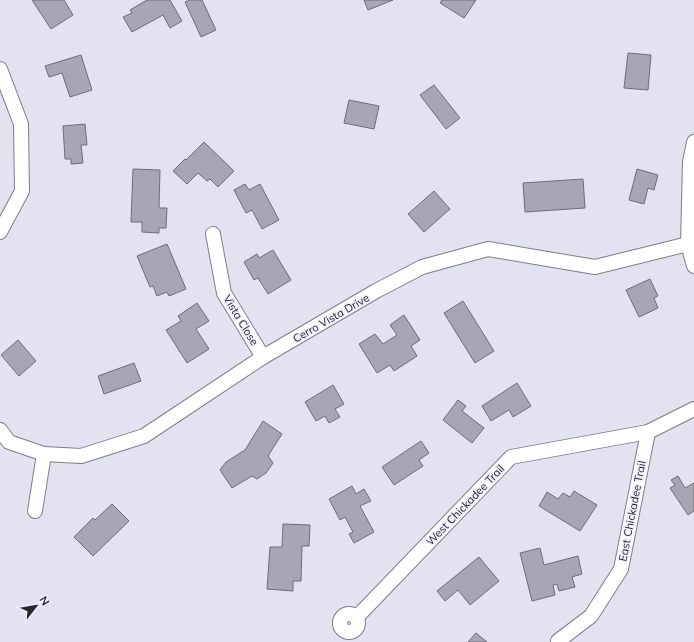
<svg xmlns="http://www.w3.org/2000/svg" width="694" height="642" font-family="Mulish,sans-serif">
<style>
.building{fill:#a7a6b4;stroke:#6d6c79}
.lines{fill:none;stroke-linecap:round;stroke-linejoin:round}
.street-casing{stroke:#7e7d8b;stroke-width:16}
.street{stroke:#fff;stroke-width:14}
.labels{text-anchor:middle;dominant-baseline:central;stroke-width:3;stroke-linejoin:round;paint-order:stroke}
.street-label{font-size:11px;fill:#27262c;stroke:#f0efff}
</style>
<rect width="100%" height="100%" fill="#e3e2f1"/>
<g class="building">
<path d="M32 0H64L73 15 51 29Z"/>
<path d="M147 0H170L182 21 170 28 163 15 132 32 123 17 132 13 130 10Z"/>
<path d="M190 0H202L216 30 201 37 185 2Z"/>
<path d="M364 0H393L368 10Z"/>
<path d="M442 0H476L464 18 440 3Z"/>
<path d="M628 53 651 55 648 90 624 88Z"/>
<path d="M81 55 92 90 70 97 62 73 49 77 45 66Z"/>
<path d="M434 85 460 118 446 129 420 95Z"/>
<path d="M349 100 379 106 374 129 344 123Z"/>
<path d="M85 124 87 145H81L83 163 71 164V159H65L63 126Z"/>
<path d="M204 142 234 171 218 187 210 179 207 181 198 173 187 184 173 171 185 159 186 160Z"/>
<path d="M133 169 160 170 159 208H167L166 228H159V233L142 232V222H131Z"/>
<path d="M637 169 658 175 654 190 648 188 644 204 629 200Z"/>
<path d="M583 179 585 208 525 212 523 183Z"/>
<path d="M245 184 249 190 260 184 279 220 262 229 252 210 246 213 234 190Z"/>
<path d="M434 191 450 209 424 232 408 214Z"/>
<path d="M167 244 186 289 169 296 167 292 157 296 153 286 150 287 137 256Z"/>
<path d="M273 250 291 280 268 294 258 278 254 280 244 262 257 254 259 258Z"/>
<path d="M650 279 658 296 654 298 658 308 639 317 626 290Z"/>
<path d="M463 301 494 351 475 363 444 313Z"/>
<path d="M197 303 209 321 196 329 209 349 187 363 166 330 181 321 178 316Z"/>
<path d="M404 315 420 340 411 346 417 356 394 371 390 365 377 373 359 344 375 334 383 344 397 335 390 325Z"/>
<path d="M18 340 36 361 19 376 1 355Z"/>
<path d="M134 363 141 381 104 394 98 376Z"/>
<path d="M517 383 531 406 513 417 509 410 491 421 482 406Z"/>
<path d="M333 385 344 404 335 409 340 417 329 423 325 416 316 421 305 402Z"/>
<path d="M458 400 466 406 462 411 484 428 472 443 443 420Z"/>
<path d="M263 421 282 434 268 456 273 463 266 473 257 479 252 476 232 488 220 470 226 462 245 450Z"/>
<path d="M421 441 429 453 419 460 423 466 394 485 382 467Z"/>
<path d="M678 476 685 488 694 483V511L688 515 670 488 675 485 671 480Z"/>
<path d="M352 486 356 494 364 489 371 501 360 506 374 532 354 543 349 534 353 532 345 517 340 520 329 499Z"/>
<path d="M574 491 597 505 580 531 539 506 547 492 558 499 563 493 570 497Z"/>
<path d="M112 504 129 521 93 556 74 537 93 518 95 520Z"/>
<path d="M283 524 310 525 309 546H302L301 581H293V591L267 589 270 547H282Z"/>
<path d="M540 548 544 565 578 556 582 574 572 577 575 587 559 591 557 584 553 585 555 595 532 601 520 553Z"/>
<path d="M479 557 499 581 470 605 458 590 445 601 437 591Z"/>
<path d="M476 633 487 642H468Z"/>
</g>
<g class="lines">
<defs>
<g id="street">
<path d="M0 69 21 124 22 191 0 232"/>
<path d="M694 142 690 162 688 244 694 266"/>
<path d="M213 234 224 293 263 357"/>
<path d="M0 430 9 442 44 454 81 456 144 436 263 357 376 291 422 267 488 249 595 267 688 244"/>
<path d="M35 511 44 454"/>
<circle cx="349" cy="623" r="9"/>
<path d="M356 618 511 457 648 432 694 409"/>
<path d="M558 641 591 616 621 569 648 432"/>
</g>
</defs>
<use href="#street" class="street-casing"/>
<use href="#street" class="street"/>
</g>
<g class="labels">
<g class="street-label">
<text transform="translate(331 318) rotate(-30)">Cerro Vista Drive</text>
<text transform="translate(241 320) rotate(59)">Vista Close</text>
<text transform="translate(465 505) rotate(-46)">West Chickadee Trail</text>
<text transform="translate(632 511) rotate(-79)">East Chickadee Trail</text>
</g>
</g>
<g transform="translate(36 606) rotate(59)" stroke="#f0efff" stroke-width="3" paint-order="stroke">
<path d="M0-3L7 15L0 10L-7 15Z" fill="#27262c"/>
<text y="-6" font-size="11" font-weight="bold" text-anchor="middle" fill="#27262c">N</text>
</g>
</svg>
